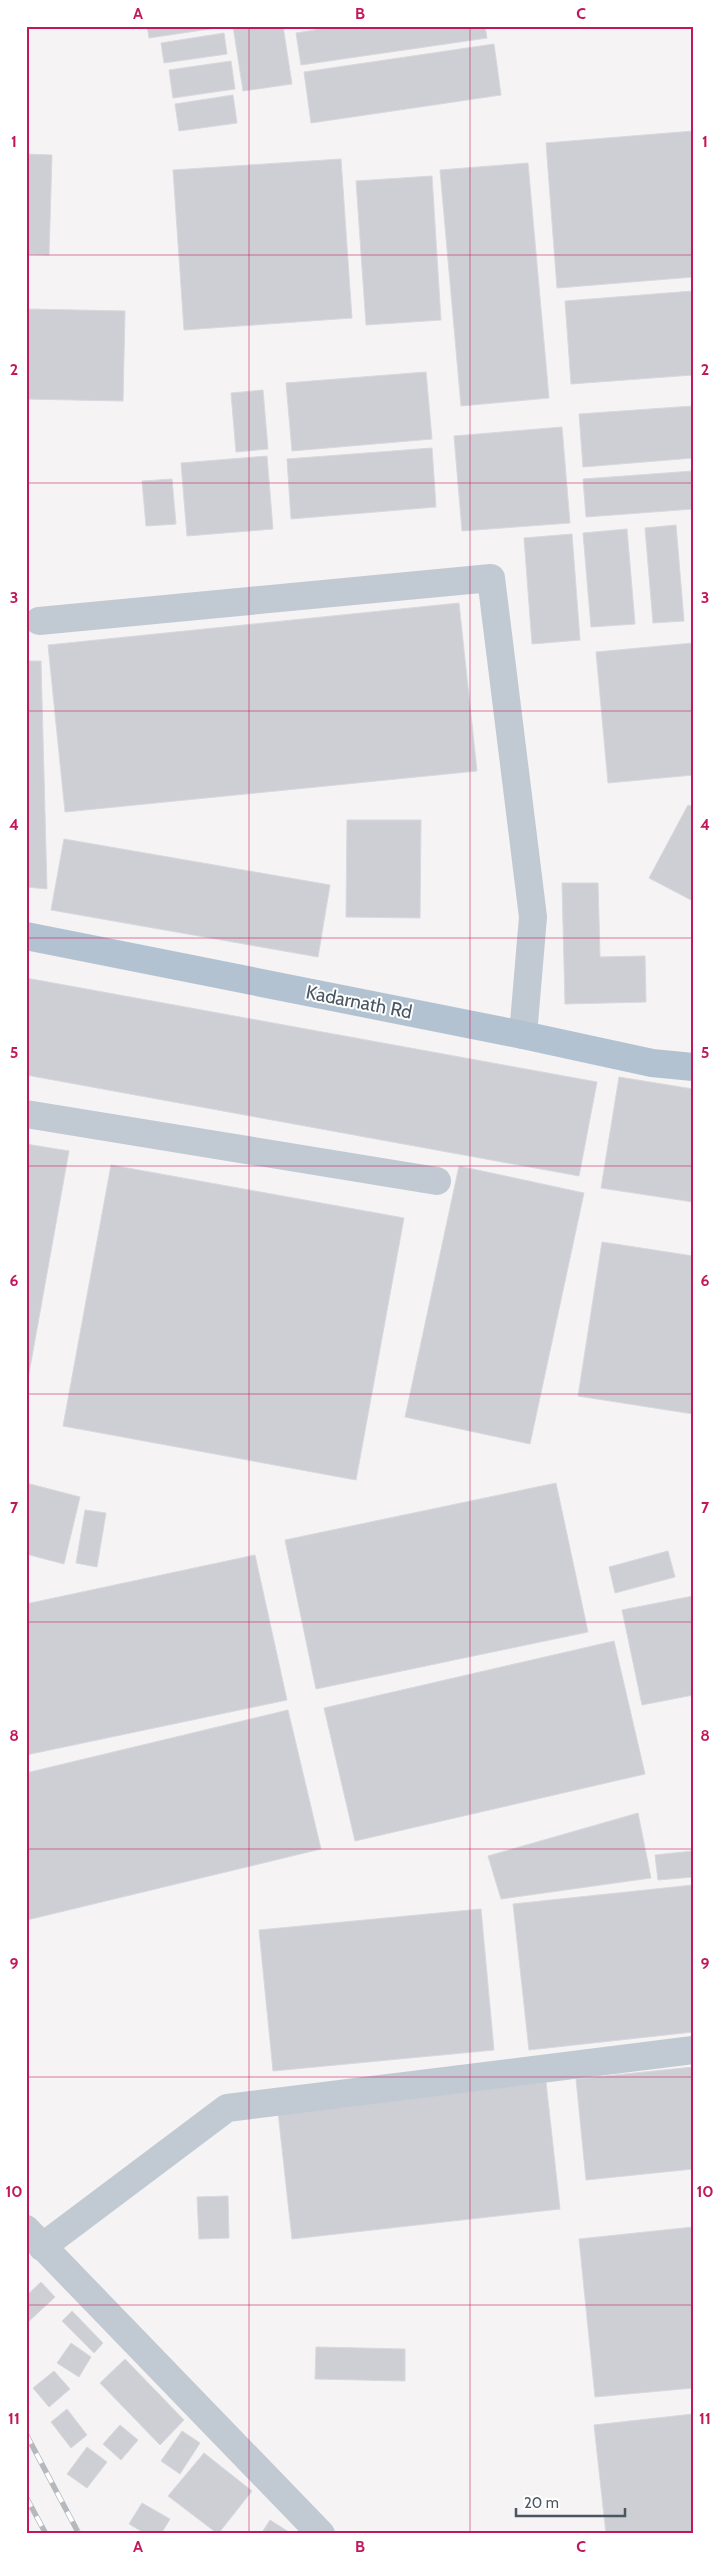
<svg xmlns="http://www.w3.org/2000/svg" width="719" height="2560" font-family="Cabin,sans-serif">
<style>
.building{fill:#cdcfd5;stroke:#d7d9de}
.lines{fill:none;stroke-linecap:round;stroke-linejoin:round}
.minor{stroke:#c1cad2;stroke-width:28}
.major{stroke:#b3c2d1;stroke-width:28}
.rail-casing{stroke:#b5b8bd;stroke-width:5.5}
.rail{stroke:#fff;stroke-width:4;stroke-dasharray:11;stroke-linecap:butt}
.grid{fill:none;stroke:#c2185b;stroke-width:1;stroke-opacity:0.55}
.labels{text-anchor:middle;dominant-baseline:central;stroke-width:4;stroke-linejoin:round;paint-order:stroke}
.street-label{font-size:19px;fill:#4a5661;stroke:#fff}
.neatline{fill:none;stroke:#c2185b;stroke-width:2}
.grid-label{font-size:16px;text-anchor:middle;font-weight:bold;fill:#c2185b}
</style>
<rect width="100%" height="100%" fill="#f5f3f3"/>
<g class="building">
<path d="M147 26H223V27L149 38Z"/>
<path d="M233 26H283L292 84 243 91Z"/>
<path d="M339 26H485L487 38 301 65 296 33Z"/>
<path d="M224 33 227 54 164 63 161 43Z"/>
<path d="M494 44 501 95 311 123 304 72Z"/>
<path d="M231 61 235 89 173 98 169 70Z"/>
<path d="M233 95 237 123 179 131 175 104Z"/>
<path d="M693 131V277L557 288 546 143Z"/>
<path d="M26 154 52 155 49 255 26 254Z"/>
<path d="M341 159 352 318 184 330 173 170Z"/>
<path d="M528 163 549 398 461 406 440 170Z"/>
<path d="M432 176 441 320 366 325 356 181Z"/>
<path d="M693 291V375L571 384 565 301Z"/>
<path d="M26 309 125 311 123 401 26 399Z"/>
<path d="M426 372 432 439 292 451 286 383Z"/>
<path d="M263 390 268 449 236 452 231 393Z"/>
<path d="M693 406V458L583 467 579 414Z"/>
<path d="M562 427 570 523 462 531 454 436Z"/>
<path d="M432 448 436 507 291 519 287 459Z"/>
<path d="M267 456 273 529 187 536 181 463Z"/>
<path d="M693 471V509L586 517 583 479Z"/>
<path d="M172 479 176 524 146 526 142 481Z"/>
<path d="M676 525 684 621 653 623 645 528Z"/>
<path d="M627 529 635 624 591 627 583 533Z"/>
<path d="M572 534 580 640 532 644 524 538Z"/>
<path d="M459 603 477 771 65 812 48 645Z"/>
<path d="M693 643V775L608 783 596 652Z"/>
<path d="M26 661H41L47 889 26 887Z"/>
<path d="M688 805 693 807V901L649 878Z"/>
<path d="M347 820H421L420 918 346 917Z"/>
<path d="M64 839 330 885 318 957 51 910Z"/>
<path d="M562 883H598L600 957 645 956 646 1002 565 1004Z"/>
<path d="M26 978 597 1082 579 1176 26 1075Z"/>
<path d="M619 1077 693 1089V1202L601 1188Z"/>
<path d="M26 1144 69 1151 26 1390Z"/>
<path d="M111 1165 404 1218 356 1480 63 1426Z"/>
<path d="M459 1166 584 1193 530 1444 405 1417Z"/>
<path d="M602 1242 693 1256V1414L578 1396Z"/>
<path d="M26 1483 80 1497 64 1564 26 1554Z"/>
<path d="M556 1483 588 1632 316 1689 285 1540Z"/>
<path d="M85 1510 106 1513 97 1567 76 1563Z"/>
<path d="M668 1551 675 1577 615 1593 609 1567Z"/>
<path d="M255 1555 287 1700 26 1755V1604Z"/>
<path d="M693 1596V1695L642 1705 622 1610Z"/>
<path d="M614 1641 645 1774 355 1841 324 1708Z"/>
<path d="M288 1710 321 1849 27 1920 26 1773Z"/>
<path d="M638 1813 651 1878 501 1899 488 1856Z"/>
<path d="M693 1851V1877L658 1880 655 1855Z"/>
<path d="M693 1885V2032L529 2050 513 1904Z"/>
<path d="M481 1909 494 2050 273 2071 259 1930Z"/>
<path d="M693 2067V2169L586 2180 576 2079Z"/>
<path d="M546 2082 560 2209 292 2239 278 2112Z"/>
<path d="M228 2196 229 2238 199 2239 197 2197Z"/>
<path d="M693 2227V2388L595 2397 579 2239Z"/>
<path d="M41 2282 55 2297 26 2324V2296Z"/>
<path d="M72 2311 103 2343 94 2353 62 2321Z"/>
<path d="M71 2343 91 2357 79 2377 57 2363Z"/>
<path d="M316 2347 405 2349V2381L315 2379Z"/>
<path d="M125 2359 184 2420 160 2445 100 2383Z"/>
<path d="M54 2371 70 2389 49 2407 33 2388Z"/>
<path d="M67 2409 87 2435 71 2448 51 2422Z"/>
<path d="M693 2414V2534H606L594 2425Z"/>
<path d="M120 2425 138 2440 121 2460 103 2444Z"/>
<path d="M182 2431 200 2443 180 2474 161 2461Z"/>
<path d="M87 2447 107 2462 87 2488 67 2474Z"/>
<path d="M204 2453 252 2491 218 2534 168 2496Z"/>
<path d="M142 2503 170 2519 161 2534H146L129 2524Z"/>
<path d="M270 2520 292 2534H261Z"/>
</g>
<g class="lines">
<g class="minor">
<path d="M39 621 491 578 533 917 523 1035"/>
<path d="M26 1114 437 1181"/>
<path d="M26 2229 321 2534"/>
<path d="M42 2247 227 2108 693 2050"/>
</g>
<path class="major" d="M26 936 523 1035 652 1063 693 1067"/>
<defs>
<g id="rail">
<path d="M26 2434 79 2534"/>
<path d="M26 2497 46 2534"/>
</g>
</defs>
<use href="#rail" class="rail-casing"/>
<use href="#rail" class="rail"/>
</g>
<path class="grid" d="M249 26V2534M470 26V2534M26 255H693M26 483H693M26 711H693M26 938H693M26 1166H693M26 1394H693M26 1622H693M26 1849H693M26 2077H693M26 2305H693"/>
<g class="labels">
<g class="street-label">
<text transform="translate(359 1002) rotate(11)">Kadarnath Rd</text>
</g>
</g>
<rect width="719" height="2560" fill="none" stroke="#ffffff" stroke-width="55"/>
<path d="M516 2508v8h109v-8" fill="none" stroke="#4a5661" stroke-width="2.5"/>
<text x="524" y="2508" font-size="15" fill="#4a5661" stroke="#ffffff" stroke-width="4" paint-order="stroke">20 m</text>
<rect x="28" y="28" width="664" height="2504" class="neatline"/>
<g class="grid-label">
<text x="138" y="19">A</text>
<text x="360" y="19">B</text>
<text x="581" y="19">C</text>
<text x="14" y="147">1</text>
<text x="705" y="147">1</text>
<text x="14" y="375">2</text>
<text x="705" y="375">2</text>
<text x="14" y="603">3</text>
<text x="705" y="603">3</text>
<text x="14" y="830">4</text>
<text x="705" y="830">4</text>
<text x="14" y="1058">5</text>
<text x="705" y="1058">5</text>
<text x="14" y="1286">6</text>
<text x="705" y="1286">6</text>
<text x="14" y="1513">7</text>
<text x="705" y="1513">7</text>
<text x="14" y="1741">8</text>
<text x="705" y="1741">8</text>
<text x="14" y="1969">9</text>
<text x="705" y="1969">9</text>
<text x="14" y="2197">10</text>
<text x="705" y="2197">10</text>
<text x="14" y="2424">11</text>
<text x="705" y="2424">11</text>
<text x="138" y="2552">A</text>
<text x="360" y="2552">B</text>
<text x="581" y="2552">C</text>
</g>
</svg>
